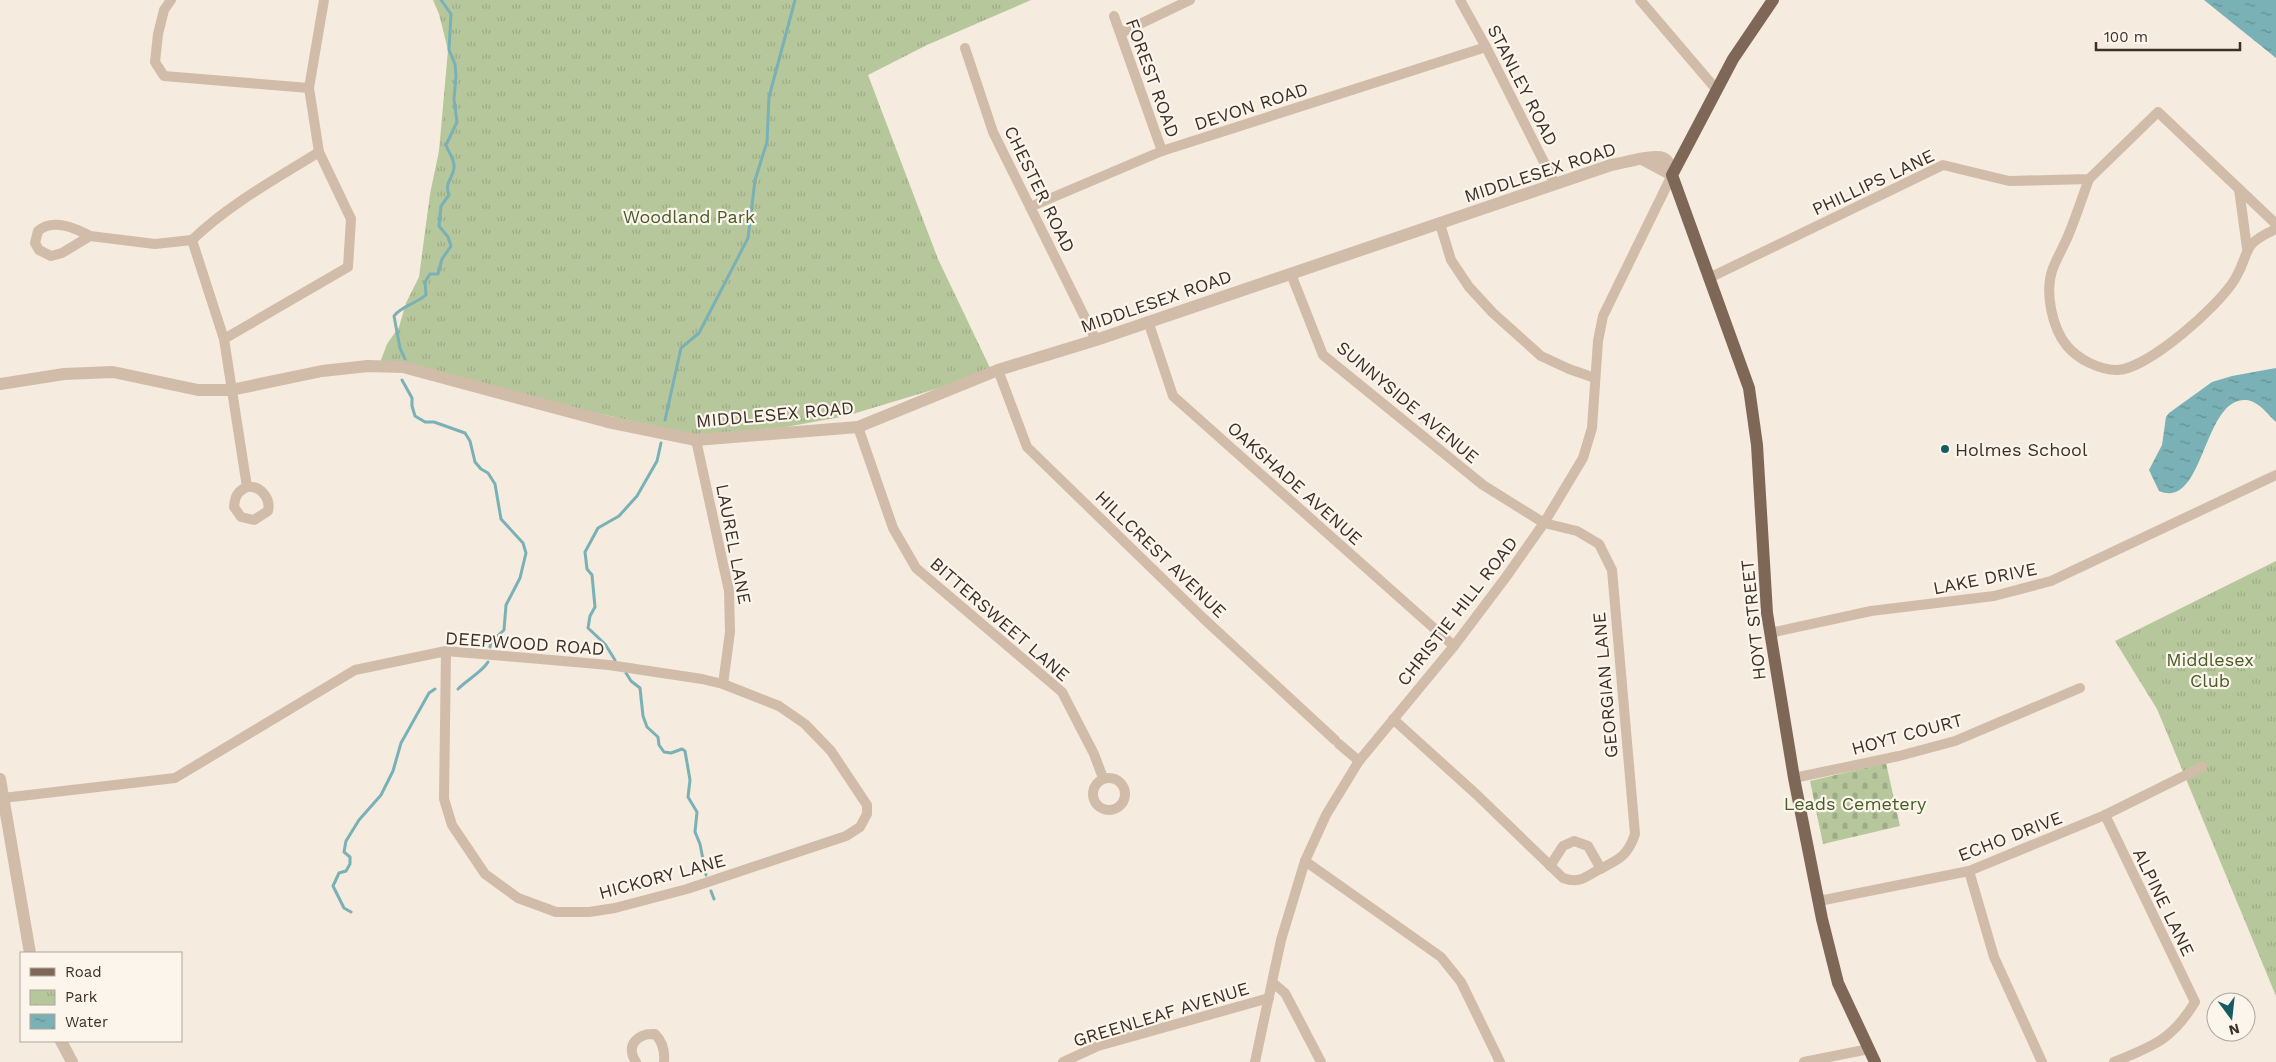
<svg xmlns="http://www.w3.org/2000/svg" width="2276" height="1062" font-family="'Work Sans',sans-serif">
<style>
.cemetery{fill:url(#cemetery-stones)}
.park{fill:url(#park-tufts)}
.water{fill:url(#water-ripples)}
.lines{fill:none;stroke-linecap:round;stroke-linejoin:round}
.stream{stroke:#79b1b6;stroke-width:3}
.minor{stroke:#d0bca8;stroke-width:10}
.tertiary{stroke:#d0bca8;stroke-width:12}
.primary{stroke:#7f6758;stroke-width:12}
.poi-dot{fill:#195b63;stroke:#fcf5ec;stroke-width:2}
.labels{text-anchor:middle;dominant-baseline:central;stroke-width:4.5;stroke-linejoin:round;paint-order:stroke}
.street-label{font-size:18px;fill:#3c3029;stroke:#fcf5ec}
.park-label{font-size:18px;fill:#485d2a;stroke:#fcf5ec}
.poi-label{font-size:18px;fill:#3c3029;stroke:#fcf5ec;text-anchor:start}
</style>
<defs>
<pattern id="cemetery-stones" width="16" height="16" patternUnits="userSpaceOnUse" patternTransform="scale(1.25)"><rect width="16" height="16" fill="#b7c79c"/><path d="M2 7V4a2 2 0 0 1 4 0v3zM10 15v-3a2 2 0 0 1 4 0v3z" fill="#9eab86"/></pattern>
<pattern id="park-tufts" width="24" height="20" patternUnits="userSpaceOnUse" patternTransform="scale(1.25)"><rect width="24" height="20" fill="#b7c79c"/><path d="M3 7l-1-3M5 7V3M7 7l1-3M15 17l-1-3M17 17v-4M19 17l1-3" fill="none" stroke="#9eab86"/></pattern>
<pattern id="water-ripples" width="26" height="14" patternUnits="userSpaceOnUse" patternTransform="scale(1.25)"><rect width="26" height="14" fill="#79b1b6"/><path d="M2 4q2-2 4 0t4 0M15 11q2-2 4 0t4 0" fill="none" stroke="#649094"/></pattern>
</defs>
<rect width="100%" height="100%" fill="#f5ebde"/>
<path class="cemetery" d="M1886 763 1900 826 1823 844 1810 781Z"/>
<g class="park">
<path d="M433 0H1031L927 45 868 75 938 259 992 372 846 416 786 427 697 435 383 367 381 360 387 344 399 327 406 303 419 277 430 194 439 151 448 50 439 14Z"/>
<path d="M2276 561V996L2157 709 2115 641Z"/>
</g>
<g class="water">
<path d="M2204 0H2276V58Z"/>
<path d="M2276 368V422C2268 415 2259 401 2246 400 2202 398 2205 510 2159 491L2149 470 2162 445 2166 417 2169 413 2212 382 2232 376Z"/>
</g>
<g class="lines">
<g class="stream">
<path d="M405 359 400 348 394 316C400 307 417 303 426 295L425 282 430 274H438L442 259 451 246 448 237 439 226 441 206 449 195C444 182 453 179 454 168 455 159 449 154 446 145L457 122 454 99 456 76 455 64 449 50 451 14 441 0"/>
<path d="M402 380 412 398V406L415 416 425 422H434L465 433 470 441 475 462 481 469 488 473 495 484 501 519 523 543 526 553 520 578 506 605 504 630 491 642 490 647"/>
<path d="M665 420 681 348 699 333 748 238 755 180 767 142 769 97 795 0"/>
<path d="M615 660 605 644 588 628 590 616 595 607 592 575 587 569 585 552 598 528 619 516 637 496 657 461 661 443"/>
<path d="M626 673 631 681 640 688 643 716 647 727 658 737 659 745 664 752 671 753 682 749 685 751 690 780 688 797 697 812 695 832 700 844 706 875"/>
<path d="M458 689C467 680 483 671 488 662"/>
<path d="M711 891 714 899"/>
<path d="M351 912 344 908 333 886 339 873 346 871 350 864V857L344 852 346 841 359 820 381 795 393 771 401 743 429 693 435 689"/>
</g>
<g class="minor">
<path d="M171 0 164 10 158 34 155 62 164 76 309 88 324 0"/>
<path d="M1460 0 1486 47 1555 184"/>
<path d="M1640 0 1716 89"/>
<path d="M1114 16 1162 151"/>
<path d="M1121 33 1190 0"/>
<path d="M965 48 993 132 1096 340"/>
<path d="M2089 179C2082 198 2076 217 2068 236 2063 248 2056 259 2052 271 2045 293 2052 328 2067 346 2078 359 2099 370 2117 370 2148 369 2219 306 2235 279 2252 250 2239 246 2276 229"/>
<path d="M2239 189 2247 248"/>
<path d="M1030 207 1162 151 1486 47"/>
<path d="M1440 224 1451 260 1469 287 1493 313 1541 356 1569 369 1595 378"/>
<path d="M90 236C75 228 53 218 38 231L35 243 39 250 51 256 62 253 90 236 155 244 192 240"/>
<path d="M192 240 224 339 247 487C260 485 271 498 268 511L254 520 241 517 234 507C235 497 237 491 247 487"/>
<path d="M192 240C229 204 276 179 319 152"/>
<path d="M1291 274 1323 355 1483 485 1544 523 1577 531 1599 544 1612 570 1635 834C1628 856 1618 860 1600 869 1585 877 1580 884 1563 878L1476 794 1393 719"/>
<path d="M1709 278 1943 165 2009 181 2089 179 2158 112 2276 224"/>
<path d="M1148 321 1173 396 1454 646"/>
<path d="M224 339 348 267 351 219 319 152 309 88"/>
<path d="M998 370 1027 447 1203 618 1335 740"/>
<path d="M858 427 893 528 916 568 1062 692 1094 754 1103 778"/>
<path d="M696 440 729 591 730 632 723 684"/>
<path d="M1770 633 1871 611 1994 596 2051 581 2276 475"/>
<path d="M1339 744 1359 761"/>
<circle cx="1109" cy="794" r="16"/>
<path d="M1794 778 1899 756 1955 741 2080 688"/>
<path d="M3 798 175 778 355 670 446 651 609 665 702 679 723 684 779 706 805 724 831 751 867 805V814L860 827 846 836 687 889 615 908 589 912H556L518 898 485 874 452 825 444 799 446 651"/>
<path d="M2105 815 2195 1002C2172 1040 2153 1046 2114 1062"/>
<path d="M1305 861 1441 957 1461 982 1500 1062"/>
<path d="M1550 866 1563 846 1574 841 1588 846 1601 869"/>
<path d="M1969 871 1994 957 2042 1062"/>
<path d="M1819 901 1969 871 2105 815 2202 767"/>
<path d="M1273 983 1285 993 1321 1062"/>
<path d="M636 1062C625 1046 637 1033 655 1034 662 1041 665 1051 664 1062"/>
<path d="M1063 1062 1098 1046 1269 998"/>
<path d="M1255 1062 1281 940 1305 861 1326 815 1359 761 1454 646 1506 577 1544 523 1583 458 1592 428 1598 341 1603 316 1672 175"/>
<path d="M1804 1062 1869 1049"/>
</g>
<g class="tertiary">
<path d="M1642 159 1672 175"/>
<path d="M0 384 64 374 113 372 198 390H231L322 371 368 366 403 367 608 422 696 440 858 427 998 370 1096 340 1611 165C1621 163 1630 161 1639 159 1656 157 1669 151 1672 175"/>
<path d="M0 779 30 953"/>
<path d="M61 1041 72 1062"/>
</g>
<path class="primary" d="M1773 0 1733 59 1672 175 1749 388 1757 445 1767 613 1794 778 1822 919 1838 983 1875 1062"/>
</g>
<circle class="poi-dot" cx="1945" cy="449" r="5"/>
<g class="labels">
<g class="street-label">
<text transform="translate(1153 78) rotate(70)">FOREST ROAD</text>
<text transform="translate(1523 85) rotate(63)">STANLEY ROAD</text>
<text transform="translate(1251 106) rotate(-18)">DEVON ROAD</text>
<text transform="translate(1540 172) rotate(-18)">MIDDLESEX ROAD</text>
<text transform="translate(1873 182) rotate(-25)">PHILLIPS LANE</text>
<text transform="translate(1040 189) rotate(64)">CHESTER ROAD</text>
<text transform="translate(1156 301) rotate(-19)">MIDDLESEX ROAD</text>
<text transform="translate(1408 402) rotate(40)">SUNNYSIDE AVENUE</text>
<text transform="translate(775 414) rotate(-5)">MIDDLESEX ROAD</text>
<text transform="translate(1295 483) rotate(42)">OAKSHADE AVENUE</text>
<text transform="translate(734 544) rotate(79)">LAUREL LANE</text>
<text transform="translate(1161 554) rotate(44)">HILLCREST AVENUE</text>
<text transform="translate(1985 578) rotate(-11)">LAKE DRIVE</text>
<text transform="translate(1457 611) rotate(-52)">CHRISTIE HILL ROAD</text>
<text transform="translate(1000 619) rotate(41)">BITTERSWEET LANE</text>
<text transform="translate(1753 620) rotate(-96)">HOYT STREET</text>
<text transform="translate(525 643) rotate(4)">DEEPWOOD ROAD</text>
<text transform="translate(1605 685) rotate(-95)">GEORGIAN LANE</text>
<text transform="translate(1907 734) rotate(-15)">HOYT COURT</text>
<text transform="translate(2010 836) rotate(-21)">ECHO DRIVE</text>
<text transform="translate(662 876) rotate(-15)">HICKORY LANE</text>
<text transform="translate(2164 902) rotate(64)">ALPINE LANE</text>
<text transform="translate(1161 1014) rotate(-17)">GREENLEAF AVENUE</text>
</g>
<g class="park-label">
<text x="689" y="216">Woodland Park</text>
<text x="2210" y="659">Middlesex<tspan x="2210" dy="21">Club</tspan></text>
<text x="1855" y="803">Leads Cemetery</text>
</g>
<g class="poi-label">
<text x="1955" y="449">Holmes School</text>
</g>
</g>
<rect x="20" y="952" width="162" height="90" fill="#fcf5ec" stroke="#afa69e"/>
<rect x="30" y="968" width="25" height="8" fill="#7f6758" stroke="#afa69e"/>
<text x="65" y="977" font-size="15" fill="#3c3029">Road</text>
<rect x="30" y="990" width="25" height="15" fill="url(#park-tufts)" stroke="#afa69e"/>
<text x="65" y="1002" font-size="15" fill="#3c3029">Park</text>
<rect x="30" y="1014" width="25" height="15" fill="url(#water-ripples)" stroke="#afa69e"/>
<text x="65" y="1027" font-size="15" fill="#3c3029">Water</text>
<g transform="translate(2231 1017) rotate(165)"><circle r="24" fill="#fcf5ec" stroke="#afa69e"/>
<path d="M0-4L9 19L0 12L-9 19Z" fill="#195b63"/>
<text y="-8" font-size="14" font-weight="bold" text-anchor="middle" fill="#3c3029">N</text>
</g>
<path d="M2096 42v8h144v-8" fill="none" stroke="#3c3029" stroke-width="2.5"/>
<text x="2104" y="42" font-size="15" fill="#3c3029" stroke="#fcf5ec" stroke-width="4" paint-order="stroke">100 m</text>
</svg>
